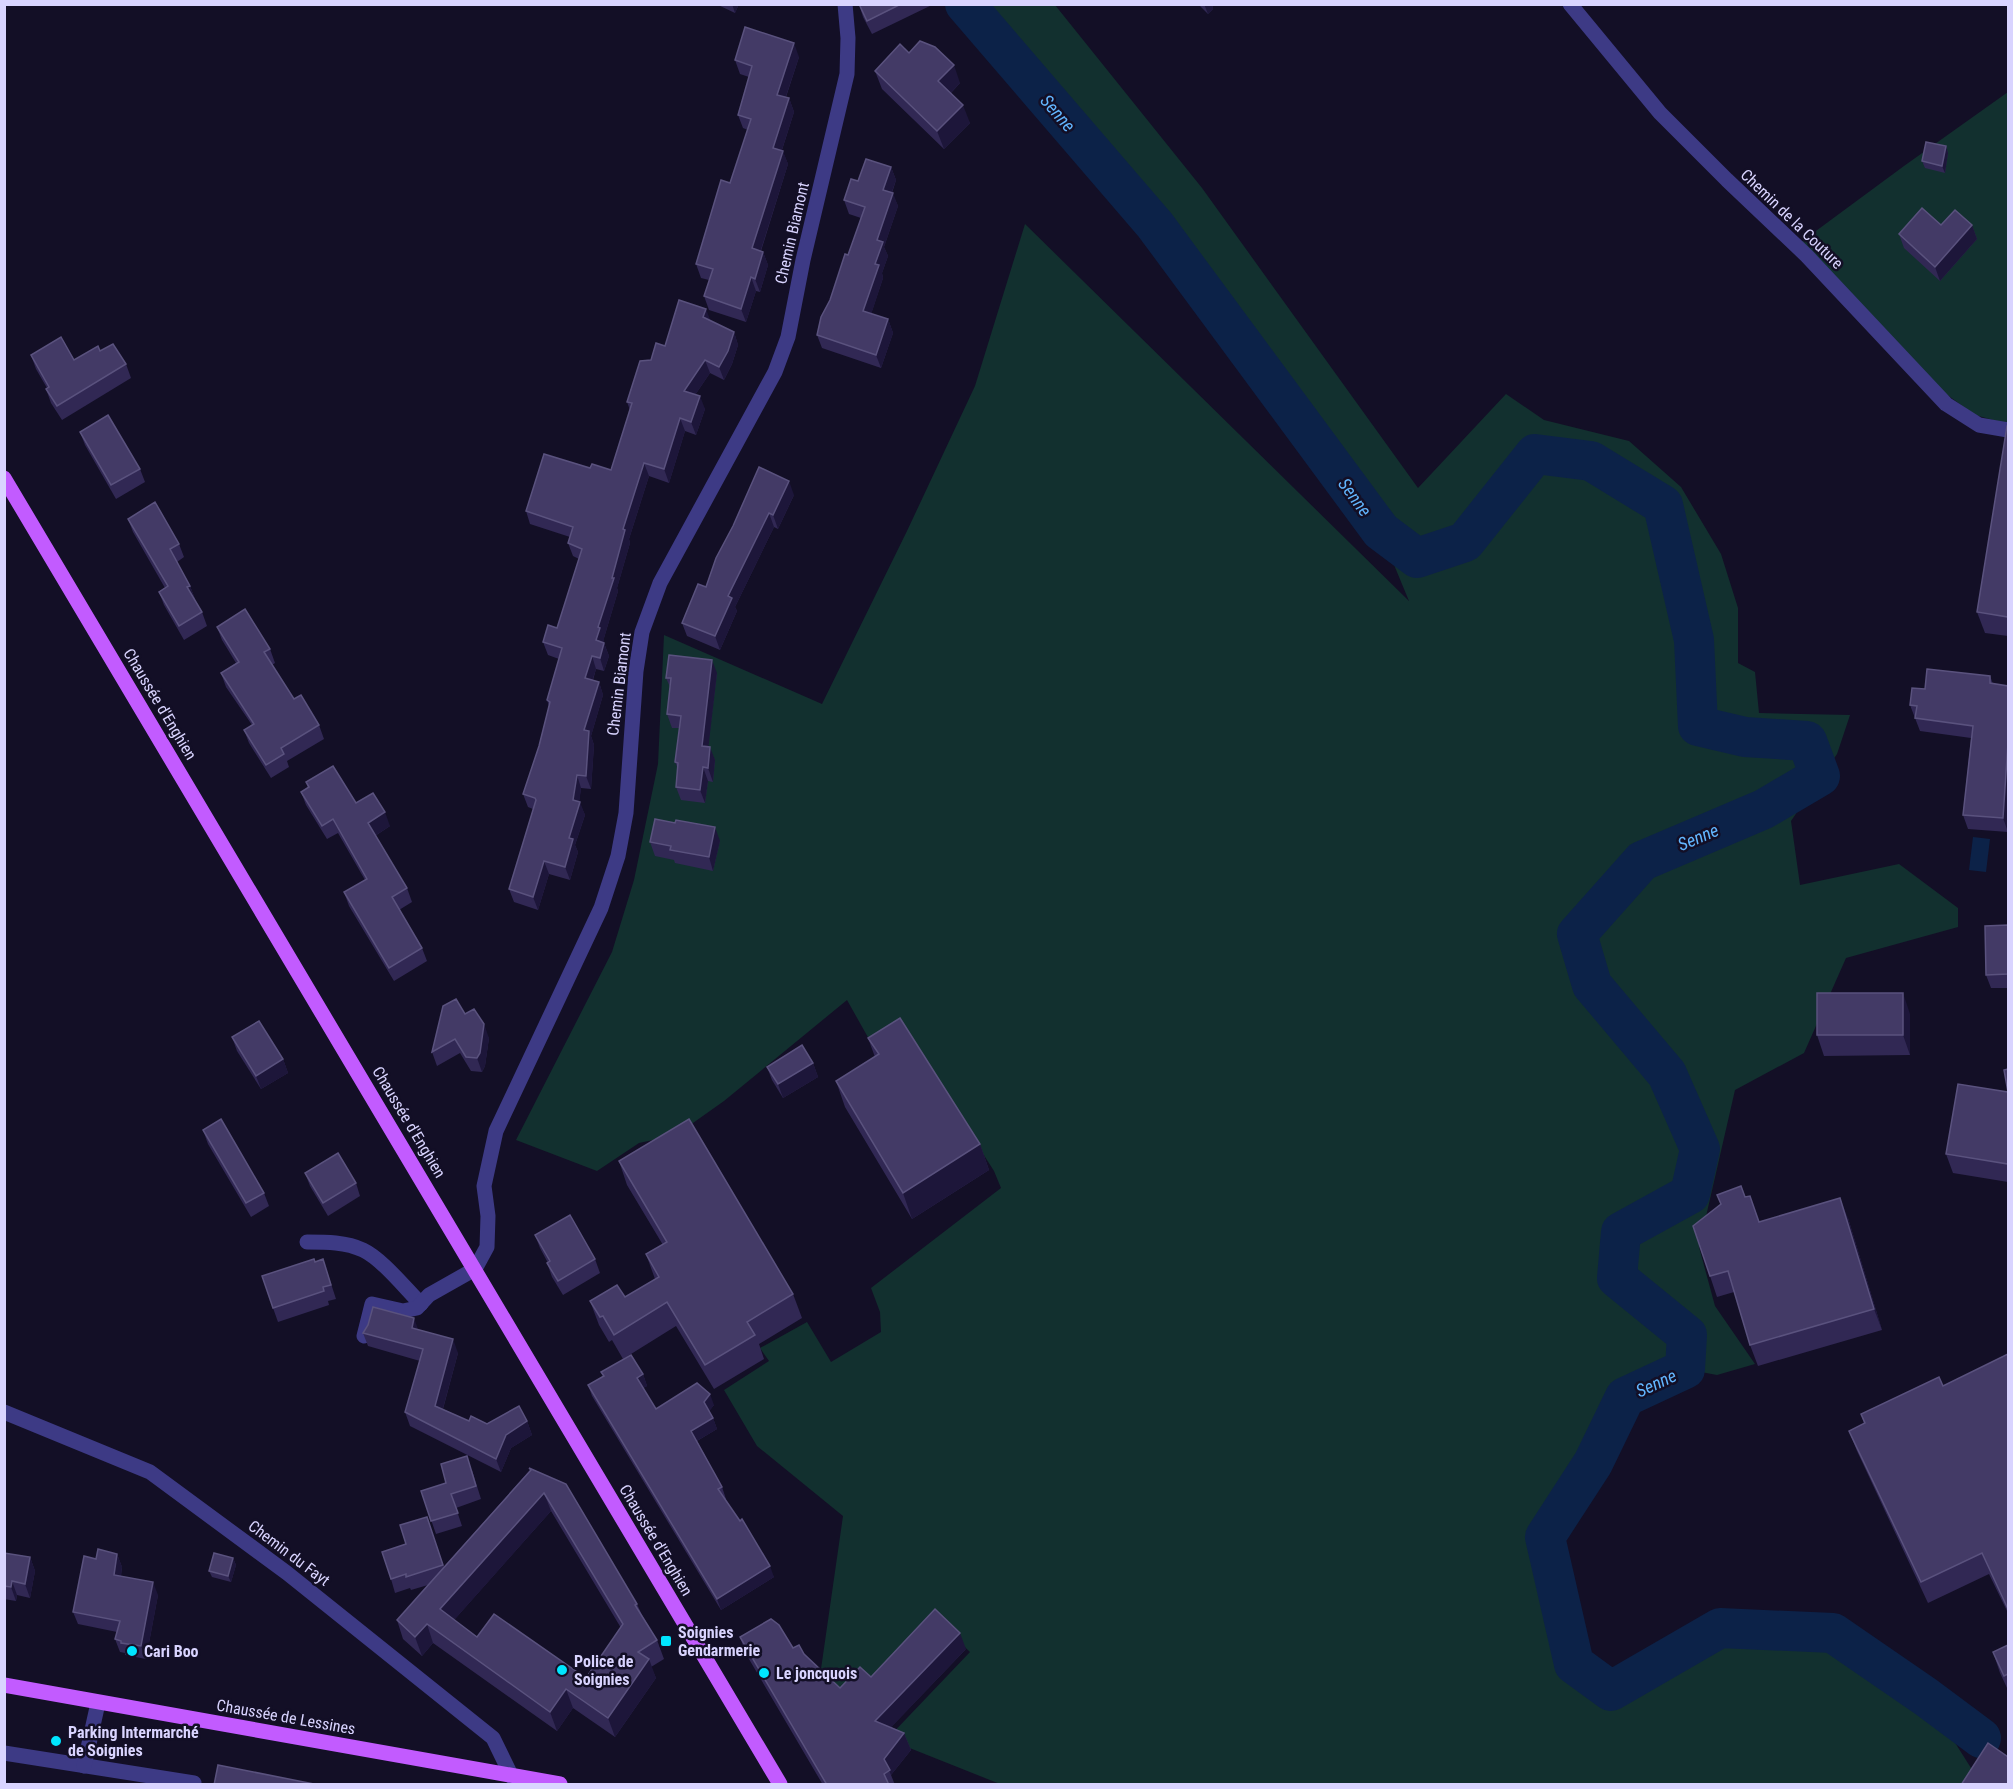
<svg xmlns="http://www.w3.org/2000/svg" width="2013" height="1789" font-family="'Roboto Condensed',sans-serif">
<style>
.green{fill:#12302f}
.water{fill:#0c2248}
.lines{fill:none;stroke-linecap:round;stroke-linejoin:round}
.river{stroke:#0c2248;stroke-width:40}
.minor{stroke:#3d3a85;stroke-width:15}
.major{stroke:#c25bff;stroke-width:15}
.wall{fill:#312854;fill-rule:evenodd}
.shaded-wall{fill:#1d163a}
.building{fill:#433a66;stroke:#5a527e;stroke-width:1.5;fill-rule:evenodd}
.poi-dot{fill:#00e5ff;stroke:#130f26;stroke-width:2}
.labels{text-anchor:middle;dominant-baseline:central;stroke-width:5;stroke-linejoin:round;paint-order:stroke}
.street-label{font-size:16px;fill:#d9d4ff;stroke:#130f26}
.poi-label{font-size:16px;font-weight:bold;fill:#d9d4ff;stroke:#130f26;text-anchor:start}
.water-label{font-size:18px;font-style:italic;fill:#62b6ff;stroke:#130f26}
</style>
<rect width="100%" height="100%" fill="#130f26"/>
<g class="green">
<path d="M965 5H1055L1202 188 1418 488 1506 394 1544 420 1629 441 1681 487 1721 554 1738 608V663L1755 672 1759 713 1850 715 1837 754 1791 821 1800 885 1899 864 1958 908V927L1846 958 1804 1053 1735 1090 1699 1247 1715 1306 1755 1364 1717 1375 1685 1369 1625 1397 1593 1463 1545 1537 1574 1664 1611 1691 1720 1628 1833 1633 1926 1697 1978 1779 1974 1784H1000L887 1739 970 1652 945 1628 860 1714 820 1676 843 1516 757 1446 724 1390 769 1361 760 1348 807 1322 831 1362 881 1332 880 1312 871 1288 1001 1188 994 1171 915 1047 883 1064 847 1000 724 1101 676 1135 639 1143 597 1171 516 1140 612 952 634 880 658 764 664 635 822 704 907 531 975 386 1025 224 1409 601 1380 531 1155 225Z"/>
<path d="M2008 92V424L1975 415 1935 386 1801 242 1904 166Z"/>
</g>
<path class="water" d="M1973 837 1990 839 1986 872 1969 870Z"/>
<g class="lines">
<path class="river" d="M965 4 1155 225 1381 531 1417 558 1465 542 1535 454 1591 461 1663 505 1694 640 1698 726 1745 737 1807 741 1820 776 1764 809 1642 861 1577 934 1592 985 1667 1074 1700 1149 1690 1194 1621 1232 1617 1278 1687 1335 1685 1369 1625 1397 1593 1463 1545 1537 1574 1664 1611 1691 1720 1628 1833 1633 1926 1697 1981 1738"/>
<g class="minor">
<path d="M1570 4 1660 113 1727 180 1807 256 1946 404 1979 425 2008 430"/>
<path d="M307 1242C326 1242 346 1242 363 1250 382 1259 405 1288 421 1304"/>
<path d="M364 1336 372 1304 403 1311 417 1308 429 1295 475 1269 487 1247 488 1216 484 1186 496 1131 601 908 618 856 626 813 636 671 642 632 660 583 775 372 788 337 803 260 847 74 848 38 845 4"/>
<path d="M4 1412 150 1472 287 1573 493 1738 512 1777"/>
<path d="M4 1753 194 1783 193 1784"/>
<path d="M84 1766 98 1703"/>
</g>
<g class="major">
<path d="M4 478 780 1784"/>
<path d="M4 1685 560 1784"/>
</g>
</g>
<g class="wall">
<path d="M716 4H739L735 13Z"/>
<path d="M859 4H934L872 34 863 17Z"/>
<path d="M1198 4H1212L1213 9 1208 14Z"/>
<path d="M909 53 960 83 951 93 970 123 944 149 882 89 875 71Z"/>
<path d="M799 57 786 97 789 98 794 112 782 150 788 164 761 251 763 252 768 265 760 292 756 291 746 322 709 310 704 296 709 280 701 278 696 264 730 183 748 130 743 128 738 115 749 77 740 74 735 60Z"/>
<path d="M1946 146 1948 153 1945 173 1925 168 1922 161Z"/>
<path d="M891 167 896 180 892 193 898 206 884 247 888 256 882 273 883 278 871 314 888 319 893 333 881 368 822 348 817 335 848 255 861 218 849 214 844 200 858 181Z"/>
<path d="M1941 225H1972L1977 239 1940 281 1904 248 1899 234Z"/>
<path d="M711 321 734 332 738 345 732 364 724 380 710 373 695 395 705 409 696 435 685 431 669 483 649 476 629 539 630 543 617 588 618 591 604 638V643L609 656 604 671 596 669 593 680 599 682 603 695 591 736 594 745 591 789 581 788 579 802 585 815 575 845 578 852 570 880 549 874 538 910 514 902 509 889 533 809 528 807 523 794 539 746 549 706 547 700 559 659 548 655 543 642 557 628 579 559 573 556 568 543 570 537 530 524 526 511 590 468 611 470 630 410 627 402 651 360 665 346Z"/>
<path d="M100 351 126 364 131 378 62 420 51 403 46 389 47 388 36 369 31 355 74 360Z"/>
<path d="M2008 426V636L1985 633 1977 612Z"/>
<path d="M80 432 140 469 145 482 116 499 85 445Z"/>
<path d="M794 495 778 529 774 527 735 607 737 611 720 650 687 636 682 623 706 587 733 526Z"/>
<path d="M128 519 179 544 184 557 177 562 190 586 195 599V600L202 612 207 626 184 640 164 605 159 592 165 588 133 532Z"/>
<path d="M217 627 270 649 275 663 272 665 294 699 319 725 324 739 287 761 289 767 271 778 249 743 244 730 252 725 226 687 221 673 236 663 222 640Z"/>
<path d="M717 673 708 746 715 760 713 782 708 781 705 803 681 800 676 787 678 769 675 762 680 728H672L667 714 670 687 666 678Z"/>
<path d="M1990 676 1993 684 2008 686V832L1968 829 1963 815 1971 738 1920 731 1910 705 1925 689Z"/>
<path d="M306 782 356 803 390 826 375 836 407 888 412 902 399 910 422 948 427 961 394 981 349 906 344 892 365 880 338 833 327 839 306 805 301 792 308 788Z"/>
<path d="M675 823 720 841 713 871 675 863 674 860 655 856 650 842Z"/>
<path d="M2008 925V988H1991L1986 975Z"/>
<path d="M465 1014 489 1038 485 1066 482 1072 471 1071 460 1053 437 1066 432 1052Z"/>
<path d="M1910 1014V1055L1824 1056 1817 1035Z"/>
<path d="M232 1037 283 1059 288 1073 261 1089 237 1051Z"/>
<path d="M868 1038 980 1144 989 1170 912 1219 845 1107 836 1081 875 1057Z"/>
<path d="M813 1063 818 1077 783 1098 772 1080 767 1067Z"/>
<path d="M2008 1069V1182L1953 1173 1946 1154 2008 1092Z"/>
<path d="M203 1130 264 1193 269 1206 251 1217 208 1144Z"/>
<path d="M619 1161 793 1294 802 1318 759 1344 764 1359 714 1389 676 1326 623 1359 612 1340 609 1342 599 1325 590 1301 625 1297 655 1279 646 1254 663 1245 627 1185Z"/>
<path d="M305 1173 356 1183 360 1196 328 1216 310 1186Z"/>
<path d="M1745 1197 1760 1222 1848 1218 1882 1330 1758 1366 1750 1345 1734 1292 1717 1297 1710 1276Z"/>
<path d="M535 1235 595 1259 600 1273 563 1295 552 1277 547 1263H548L540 1248Z"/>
<path d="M323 1259 336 1299 328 1301 329 1305 278 1322 273 1308 315 1262Z"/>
<path d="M418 1330 458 1353 443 1409 469 1421 487 1424 527 1421 532 1435 511 1448 501 1472 410 1426 405 1412 420 1361 368 1346 363 1333Z"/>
<path d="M2008 1354V1613L1989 1574 1928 1603 1857 1451 1849 1431 1864 1424 1861 1414 1943 1386Z"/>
<path d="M601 1372 643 1374 647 1386 643 1388 656 1409 714 1405 709 1411 713 1418 717 1429 697 1441 722 1487 726 1499H725L774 1577 721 1610 592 1396 588 1385 603 1376Z"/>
<path d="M529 1468 637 1604 642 1615 657 1640 664 1659 651 1667 656 1678 615 1737 573 1708 557 1731 433 1643 422 1656 403 1639 397 1620 428 1585 411 1590 410 1588 395 1593 391 1579 406 1544 427 1517 444 1567 530 1470ZM551 1511 621 1628 586 1678 477 1637 454 1620Z"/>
<path d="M472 1470 481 1499 456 1508 462 1526 436 1534 421 1491 446 1483Z"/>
<path d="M4 1553 30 1557 35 1571 30 1598 17 1595 16 1601 4 1599Z"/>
<path d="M117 1554 122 1567 121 1576 158 1595 146 1659 125 1655V1653L120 1652 115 1639 117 1632 78 1624 73 1612 96 1559Z"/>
<path d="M233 1558 236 1565 231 1582 212 1577 209 1571Z"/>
<path d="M740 1637 793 1648 804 1654 840 1688 871 1677 966 1649 891 1727 904 1733 911 1750 891 1775 895 1785H823L746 1654Z"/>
<path d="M2008 1645V1690L2000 1673 1993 1652Z"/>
</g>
<g class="shaded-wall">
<path d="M732 4H739L735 13Z"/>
<path d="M1204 4H1212L1213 9 1208 14Z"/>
<path d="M794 43 799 57 782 108 777 95Z"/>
<path d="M954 65 960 83 945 99 938 81Z"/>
<path d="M789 98 794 112 778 162 773 148Z"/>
<path d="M963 105 970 123 944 149 937 131Z"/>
<path d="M1946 146 1948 153 1945 173 1942 166Z"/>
<path d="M783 151 788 164 757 262 752 248Z"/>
<path d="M891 167 896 180 888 203 883 190Z"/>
<path d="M893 193 898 206 884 247 888 256 882 273 883 278 868 324 863 311 877 240Z"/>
<path d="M1972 225 1977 239 1940 281 1935 267Z"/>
<path d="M763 252 768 265 760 292 755 279Z"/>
<path d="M751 277 756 291 746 322 741 309Z"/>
<path d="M706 309 711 322 703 317Z"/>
<path d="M888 319 893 333 881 368 876 355Z"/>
<path d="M734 332 738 345 732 364 724 380 719 367Z"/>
<path d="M705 360 710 373 689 404 684 391Z"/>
<path d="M700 396 705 409 696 435 691 422Z"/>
<path d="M680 418 685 431 669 483 664 469Z"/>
<path d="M644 463 649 476 629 539 630 543 617 588 618 591 604 638V643L609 656 604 671 600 658 596 640 598 627 623 529Z"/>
<path d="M789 481 794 495 778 529 773 515Z"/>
<path d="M769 513 774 527 735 607 737 611 720 650 715 636 728 596Z"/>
<path d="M190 586 195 599 192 601 187 587Z"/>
<path d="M592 656 596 669 589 691 585 678Z"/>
<path d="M712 660 717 673 707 759 702 746Z"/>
<path d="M599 682 603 695 591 736 594 745 591 789 586 776 584 730Z"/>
<path d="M2008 743V832L2003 818Z"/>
<path d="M710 747 715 760 713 782 708 768Z"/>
<path d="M703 767 708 781 705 803 700 790Z"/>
<path d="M577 775 581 788 579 805 580 802 585 815 575 845 578 852 570 880 565 867 573 800Z"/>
<path d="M385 812 390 826 373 837 368 823Z"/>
<path d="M715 827 720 841 713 871 709 857Z"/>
<path d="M544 861 549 874 538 910 533 897Z"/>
<path d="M1903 993 1910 1014V1055L1903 1035Z"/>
<path d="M484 1024 489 1038 485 1066 482 1072 477 1058Z"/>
<path d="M283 1059 288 1073 261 1089 256 1076Z"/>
<path d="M813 1063 818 1077 783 1098 778 1084Z"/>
<path d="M980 1144 989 1170 912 1219 903 1193Z"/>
<path d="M1840 1198 1848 1218 1882 1330 1874 1309Z"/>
<path d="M414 1318 419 1332 412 1328Z"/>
<path d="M453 1339 458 1353 440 1419 435 1406Z"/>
<path d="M643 1374 647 1386 641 1389 637 1378Z"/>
<path d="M710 1394 714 1405 708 1413 704 1402Z"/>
<path d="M713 1418 717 1429 695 1442 691 1431Z"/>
<path d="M527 1421 532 1435 511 1448 501 1472 496 1459 506 1435Z"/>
<path d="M544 1493 551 1511 447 1628 440 1609Z"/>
<path d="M117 1554 122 1567 119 1588 114 1575Z"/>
<path d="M30 1557 35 1571 30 1598 25 1584Z"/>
<path d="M233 1558 236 1565 231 1582 228 1576Z"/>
<path d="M770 1566 774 1577 721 1610 717 1599Z"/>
<path d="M12 1581 17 1595 16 1601 11 1587Z"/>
<path d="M153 1582 158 1595 146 1659 141 1646Z"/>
<path d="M427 1624 433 1643 422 1656 415 1637Z"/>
<path d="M960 1633 966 1649 881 1738 875 1721Z"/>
<path d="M649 1659 656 1678 615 1737 608 1718Z"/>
<path d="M566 1689 573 1708 557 1731 550 1712Z"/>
<path d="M904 1733 911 1750 891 1775 884 1759Z"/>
</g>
<g class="building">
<path d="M859 4H901L867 21Z"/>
<path d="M745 27 794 43 777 95 789 98 773 148 783 151 752 248 763 252 755 279 751 277 741 309 704 296 713 269 696 264 721 180 730 183 751 119 738 115 752 66 735 60Z"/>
<path d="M920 41 935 47 954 65 938 81 963 105 937 131 875 71 900 44 909 53Z"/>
<path d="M1926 142 1946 146 1942 166 1922 161Z"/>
<path d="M866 159 891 167 883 190 893 193 877 240 883 242 875 264 879 265 863 311 888 319 876 355 817 335 821 317 830 300 845 254 848 255 865 207 844 200 851 179 858 181Z"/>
<path d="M1922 208 1941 225 1955 210 1972 225 1935 267 1899 234Z"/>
<path d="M679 300 706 309 703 317 734 332 728 351 719 367 705 360 684 391 700 396 691 422 680 418 664 469 644 463 623 529 625 530 612 578H614L598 627 600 628 596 640 604 643 600 658 592 656 585 678 599 682 584 730 589 731 586 776 577 775 573 800 580 802 569 838 573 839 565 867 544 861 533 897 509 889 536 800 535 798 523 794 539 746 550 702 547 700 562 648 543 642 548 625 557 628 582 549 568 543 573 527 526 511 544 454 590 468 592 464 611 470 632 403 627 402 640 361 651 360 656 343 665 346Z"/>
<path d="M61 337 74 360 98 346 100 351 113 344 126 364 57 406 46 389 49 387 31 355Z"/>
<path d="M108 415 140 469 111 485 80 432Z"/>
<path d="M2007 426H2008V617L1977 612Z"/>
<path d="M759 467 789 481 773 515 769 513 728 596 732 598 715 636 682 623 698 584 706 587 716 558 733 526Z"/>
<path d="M155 502 179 544 170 549 190 586 187 587 202 612 179 626 159 592 168 586 128 519Z"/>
<path d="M245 609 270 649 264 652 294 699 301 695 319 725 281 748 284 754 266 765 244 730 254 724 221 673 239 662 217 627Z"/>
<path d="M669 655 712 660 702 746 710 747 708 768 703 767 700 790 676 787 678 763 675 762 681 716 667 714 671 678H666Z"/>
<path d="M1927 669 1990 676V683L2008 686V743L2003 818 1963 815 1973 726 1915 718 1917 706 1910 705 1912 688 1925 689Z"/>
<path d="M333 766 356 803 373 793 385 812 368 823 407 888 392 897 422 948 389 968 344 892 367 879 333 819 322 826 301 792 309 787 306 782Z"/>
<path d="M655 819 675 823 676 820 715 827 709 857 670 850 671 846 650 842Z"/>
<path d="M2008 925V974L1986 975 1985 926Z"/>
<rect x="1817" y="993" width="86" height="42"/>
<path d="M456 999 465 1014 474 1009 484 1024 480 1053 477 1058 466 1057 455 1039 432 1052 443 1006Z"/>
<path d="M900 1018 980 1144 903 1193 836 1081 879 1054 868 1038Z"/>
<path d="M259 1021 283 1059 256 1076 232 1037Z"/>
<path d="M802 1045 813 1063 778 1084 767 1067Z"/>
<path d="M2008 1069V1164L1946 1154 1958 1084 2008 1092 2004 1070Z"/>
<path d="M221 1119 264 1193 246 1203 203 1130Z"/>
<path d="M689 1119 793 1294 747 1322 755 1335 705 1365 667 1302 614 1335 603 1316 600 1317 590 1301 617 1285 625 1297 659 1277 646 1254 667 1242 619 1161Z"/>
<path d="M338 1153 356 1183 323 1203 305 1173Z"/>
<path d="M1741 1186 1745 1197 1750 1196 1759 1222 1840 1198 1874 1309 1750 1345 1728 1271 1710 1276 1693 1226 1721 1204 1717 1195Z"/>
<path d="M570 1215 595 1259 558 1281 547 1263 550 1261 535 1235Z"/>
<path d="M314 1259 315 1262 323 1259 331 1285 323 1287 324 1291 273 1308 262 1276Z"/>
<path d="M373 1307 414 1318 412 1328 453 1339 435 1406 469 1421 471 1416 487 1424 519 1406 527 1421 506 1435 496 1459 405 1412 423 1349 363 1333 368 1325Z"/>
<path d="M2008 1354V1609L1982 1553 1921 1582 1849 1431 1865 1423 1861 1414 1939 1377 1943 1386Z"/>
<path d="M631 1355 643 1374 637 1378 656 1409 697 1383 710 1394 704 1402 713 1418 691 1431 722 1487 718 1489 740 1521 742 1519 770 1566 717 1599 588 1385 604 1376 601 1372Z"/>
<path d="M467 1456 476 1486 451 1494 458 1513 431 1521 421 1491 446 1483 441 1464Z"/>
<path d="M529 1468 566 1484 637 1604 635 1605 657 1640 638 1652 649 1659 608 1718 566 1689 550 1712 427 1624 415 1637 397 1620 531 1470ZM544 1493 623 1624 586 1678 494 1614 477 1637 440 1609Z"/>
<path d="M427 1517 443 1565 406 1577V1574L391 1579 382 1552 406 1544 400 1525Z"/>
<path d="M98 1549 117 1554 114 1575 153 1582 141 1646 121 1643V1641L115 1639 120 1621 73 1612 84 1556 96 1559Z"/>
<path d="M4 1553 30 1557 25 1584 12 1581 11 1587 4 1586Z"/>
<path d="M214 1553 233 1558 228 1576 209 1571Z"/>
<path d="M935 1609 960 1633 875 1721 904 1733 884 1759 890 1770 884 1774 889 1785H827L740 1637 771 1619 779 1625 793 1648 799 1645 804 1654 840 1688 860 1667 871 1677Z"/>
<path d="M2008 1645V1674L2004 1676 1993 1652Z"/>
<path d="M1988 1743 2008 1757V1785H1961Z"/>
<path d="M218 1765 319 1785H214Z"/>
</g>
<g class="poi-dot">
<rect x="660" y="1635" width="12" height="12" rx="3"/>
<circle cx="132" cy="1651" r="6"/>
<circle cx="562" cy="1670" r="6"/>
<circle cx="764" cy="1673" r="6"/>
<circle cx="56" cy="1741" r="6"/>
</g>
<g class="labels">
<g class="street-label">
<text transform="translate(1792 219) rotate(44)">Chemin de la Couture</text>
<text transform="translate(792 233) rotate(-77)">Chemin Biamont</text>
<text transform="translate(619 684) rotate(-83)">Chemin Biamont</text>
<text transform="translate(160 704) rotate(59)">Chaussée d'Enghien</text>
<text transform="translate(409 1122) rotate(59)">Chaussée d'Enghien</text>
<text transform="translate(656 1540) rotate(59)">Chaussée d'Enghien</text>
<text transform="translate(289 1553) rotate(37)">Chemin du Fayt</text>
<text transform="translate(286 1717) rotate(10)">Chaussée de Lessines</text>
</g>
<g class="poi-label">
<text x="678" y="1632">Soignies<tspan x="678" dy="18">Gendarmerie</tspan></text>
<text x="144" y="1651">Cari Boo</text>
<text x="574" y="1661">Police de<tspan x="574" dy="18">Soignies</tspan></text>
<text x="776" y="1673">Le joncquois</text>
<text x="68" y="1732">Parking Intermarché<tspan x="68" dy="18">de Soignies</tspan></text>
</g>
<g class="water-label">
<text transform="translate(1058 113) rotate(49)">Senne</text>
<text transform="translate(1355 497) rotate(54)">Senne</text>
<text transform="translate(1698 837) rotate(-23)">Senne</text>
<text transform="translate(1656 1383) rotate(-25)">Senne</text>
</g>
</g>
<rect width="2013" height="1789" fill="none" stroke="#d9d4ff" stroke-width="12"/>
</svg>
